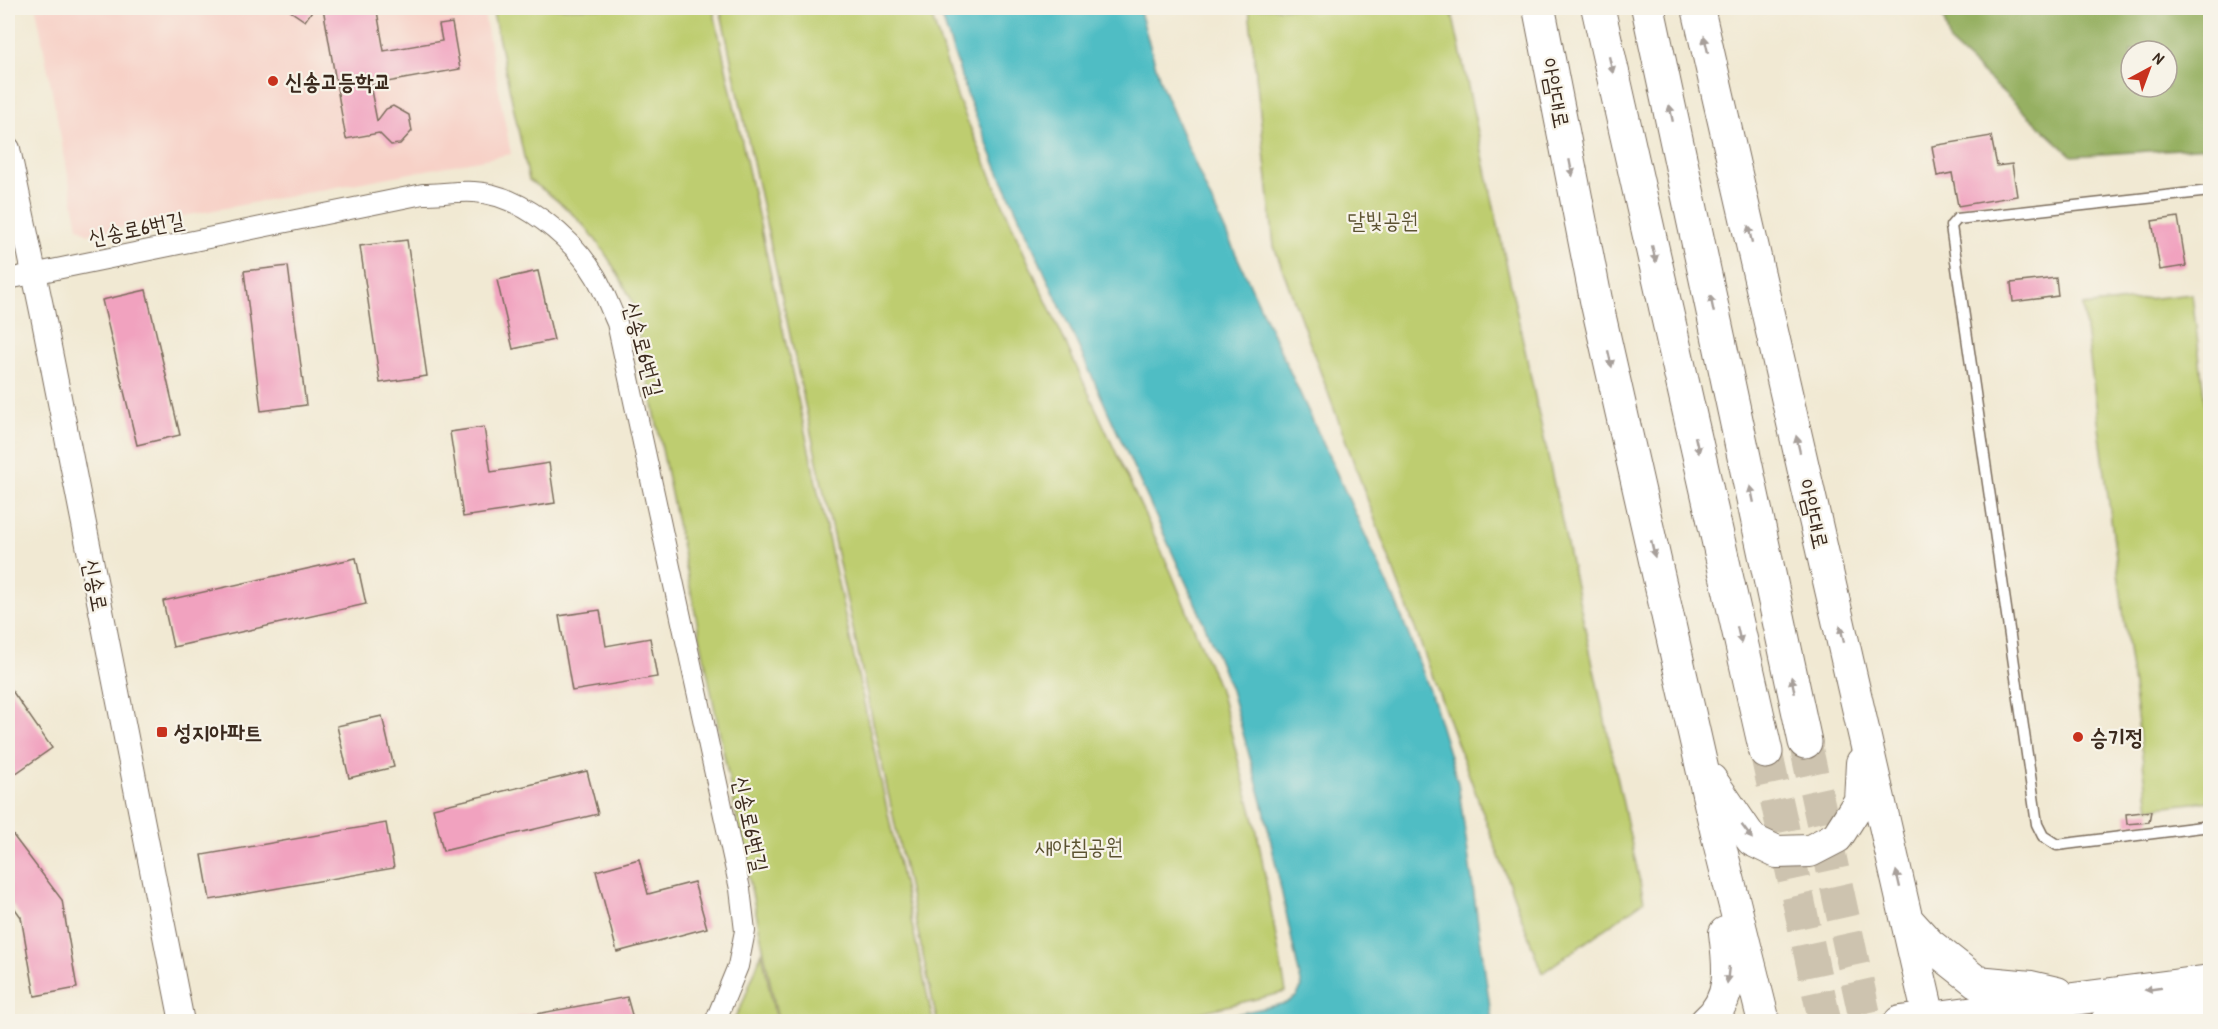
<svg xmlns="http://www.w3.org/2000/svg" width="2218" height="1029" font-family="'Patrick Hand','Poor Story',sans-serif">
<style>
.built{fill:#f7d1c7}
.green{fill:#becd6f;stroke:#7c7c46;stroke-width:1.5}
.forest{fill:#96b062;stroke:#686d40;stroke-width:1.5;fill-rule:evenodd}
.water{fill:#4fbdc4;stroke:#457471;stroke-width:1.5}
.building{fill:#f1a2bf}
.lines{fill:none;stroke-linecap:round;stroke-linejoin:round}
.trunk-tunnel{stroke:#cdc3af;stroke-width:33;stroke-dasharray:33 16;stroke-linecap:butt}
.service-casing{stroke:#7b6d5d;stroke-width:13}
.minor-casing{stroke:#7b6d5d;stroke-width:22}
.tertiary-casing{stroke:#7b6d5d;stroke-width:26}
.secondary-casing{stroke:#7b6d5d;stroke-width:31}
.primary-casing{stroke:#7b6d5d;stroke-width:34}
.trunk-casing{stroke:#7b6d5d;stroke-width:35}
.service{stroke:#fff;stroke-width:10}
.minor{stroke:#fff;stroke-width:20}
.tertiary{stroke:#fff;stroke-width:24}
.secondary{stroke:#fff;stroke-width:28}
.primary{stroke:#fff;stroke-width:32}
.trunk{stroke:#fff;stroke-width:33}
.oneway{fill:#a79f9a}
.poi-dot{fill:#c8321e;stroke:#f7f3e8;stroke-width:2}
.labels{text-anchor:middle;dominant-baseline:central;stroke-width:4.5;stroke-linejoin:round;paint-order:stroke}
.poi-label{font-size:22px;font-weight:bold;fill:#3b2a1e;stroke:#f7f3e8;text-anchor:start}
.street-label{font-size:22px;fill:#3b2a1e;stroke:#f7f3e8}
.park-label{font-size:22px;fill:#5c5332;stroke:#f7f3e8}
</style>
<rect width="100%" height="100%" fill="#f7f3e8"/>
<filter id="ink" filterUnits="userSpaceOnUse"><feTurbulence type="fractalNoise" baseFrequency=".0167" numOctaves="2"/><feDisplacementMap in="SourceGraphic" scale="12" xChannelSelector="R" yChannelSelector="G"/><feConvolveMatrix kernelMatrix="1 2 1 2 8 2 1 2 1" color-interpolation-filters="sRGB"/></filter>
<filter id="wash" filterUnits="userSpaceOnUse"><feTurbulence type="fractalNoise" baseFrequency=".008" numOctaves="4" result="noise"/><feDisplacementMap in="SourceGraphic" scale="24" xChannelSelector="R" yChannelSelector="G"/><feGaussianBlur stdDeviation="1.35" result="paint"/><feColorMatrix in="noise" values="0 0 0 0 0 0 0 0 0 0 0 0 0 0 0 0 0 1.4 0 .05"/><feComposite in="paint" operator="in"/></filter>
<g filter="url(#wash)">
<rect width="100%" height="100%" fill="#f1e9d3"/>
<path class="built" d="M36 8H483L511 154 88 234 78 227Z"/>
<g class="green">
<path d="M492 8H713L933 1021H778L632 301C604 245 582 215 529 180Z"/>
<path d="M720 8H929L958 99 1020 244 1171 572 1221 694 1257 832 1286 992 1163 1021H937Z"/>
<path d="M1249 8H1451L1644 901 1542 973 1274 246Z"/>
<path d="M2192 294 2210 446V801L2149 808 2083 306Z"/>
<path d="M762 952 776 1021H733L743 1002Z"/>
</g>
<path class="forest" d="M1941 8H2210V147L2072 156 1950 43ZM2131 51H2167V87H2131Z"/>
<path class="water" d="M939 8H1139L1161 84 1206 189 1396 602 1430 691 1458 783 1492 1021H1206L1286 1003 1296 997 1302 987 1263 805 1231 690 1198 609 997 168 968 97Z"/>
<g id="blocks">
<g class="building">
<path d="M286 8H314L305 21Z"/>
<path d="M323 8H369V12L377 11 384 51 442 41 439 25 452 23 460 69 370 85 377 121 386 109 393 106 409 115 412 131 400 144 391 145 379 133 346 139Z"/>
<path d="M1991 136 1997 166 2012 164 2017 196 1958 206 1952 173 1937 176 1932 146Z"/>
<path d="M2178 217 2186 266 2160 270 2152 221Z"/>
<path d="M407 240 427 376 380 383 360 246Z"/>
<path d="M288 266 306 405 261 411 244 271Z"/>
<path d="M538 271 554 340 513 349 497 280Z"/>
<path d="M2056 278 2058 296 2013 302 2011 283Z"/>
<path d="M146 290 180 435 137 445 102 300Z"/>
<path d="M484 427 491 472 549 463 555 503 463 517 450 432Z"/>
<path d="M356 558 366 604 173 647 163 601Z"/>
<path d="M600 610 606 646 650 638 657 677 572 691 559 616Z"/>
<path d="M8 685 52 748 12 776 8 770Z"/>
<path d="M382 716 394 767 349 778 337 726Z"/>
<path d="M587 771 598 814 443 851 433 808Z"/>
<path d="M2151 811 2149 822 2127 824 2126 814Z"/>
<path d="M386 823 394 868 210 900 202 855Z"/>
<path d="M9 830 62 900 77 988 35 996 21 917 8 899Z"/>
<path d="M639 859 648 894 694 882 707 928 617 952 596 871Z"/>
<path d="M627 997 634 1022H504V1020Z"/>
</g>
</g>
</g>
<g filter="url(#ink)">
<use href="#blocks" fill-opacity="0" stroke="#7b6d5d" stroke-width="1.5"/>
<g class="lines">
<g class="trunk-tunnel">
<path d="M1805 742 1866 1022"/>
<path d="M1766 752 1825 1022"/>
</g>
<defs>
<path id="service" d="M2210 191 1957 219 1951 226 2037 824 2043 836 2057 845 2210 826"/>
<path id="minor" d="M8 279 423 194C439 194 457 191 474 192 520 194 573 238 596 277 604 291 610 308 617 323L740 889 745 931 738 966 715 1022"/>
<path id="tertiary" d="M8 149 42 311 182 1022"/>
<path id="secondary" d="M2104 1022 2210 1007"/>
<g id="primary">
<path d="M1539 8 1596 300 1717 834 1764 1022"/>
<path d="M1698 8 1930 1022"/>
<path d="M1711 780 1752 840 1777 852 1810 851 1837 837 1860 801 1862 763"/>
<path d="M1908 921 1929 944 1977 982 2031 987 2057 993"/>
<path d="M1706 1022C1734 999 1729 965 1725 933"/>
<path d="M1900 1022 2210 981"/>
</g>
<g id="trunk">
<path d="M1598 8 1766 752"/>
<path d="M1648 8 1805 742"/>
</g>
</defs>
<use href="#service" class="service-casing"/>
<use href="#minor" class="minor-casing"/>
<use href="#tertiary" class="tertiary-casing"/>
<use href="#secondary" class="secondary-casing"/>
<use href="#primary" class="primary-casing"/>
<use href="#trunk" class="trunk-casing"/>
<use href="#service" class="service"/>
<use href="#minor" class="minor"/>
<use href="#tertiary" class="tertiary"/>
<use href="#secondary" class="secondary"/>
<use href="#primary" class="primary"/>
<use href="#trunk" class="trunk"/>
</g>
<defs><path id="oneway-solid" d="M-6-.8H1V-3.2L6.5 0L1 3.2V.8H-6Z" transform="scale(1.5)"/></defs>
<g class="oneway">
<use href="#oneway-solid" transform="translate(1706 44) rotate(-103)"/>
<use href="#oneway-solid" transform="translate(1611 65) rotate(77)"/>
<use href="#oneway-solid" transform="translate(1671 113) rotate(-102)"/>
<use href="#oneway-solid" transform="translate(1571 168) rotate(79)"/>
<use href="#oneway-solid" transform="translate(1750 234) rotate(-103)"/>
<use href="#oneway-solid" transform="translate(1654 254) rotate(77)"/>
<use href="#oneway-solid" transform="translate(1712 304) rotate(-102)"/>
<use href="#oneway-solid" transform="translate(1610 359) rotate(77)"/>
<use href="#oneway-solid" transform="translate(1798 444) rotate(-103)"/>
<use href="#oneway-solid" transform="translate(1697 445) rotate(77)"/>
<use href="#oneway-solid" transform="translate(1752 494) rotate(-102)"/>
<use href="#oneway-solid" transform="translate(1653 549) rotate(77)"/>
<use href="#oneway-solid" transform="translate(1842 634) rotate(-103)"/>
<use href="#oneway-solid" transform="translate(1739 635) rotate(77)"/>
<use href="#oneway-solid" transform="translate(1793 685) rotate(-102)"/>
<use href="#oneway-solid" transform="translate(1747 832) rotate(53)"/>
<use href="#oneway-solid" transform="translate(1898 879) rotate(-103)"/>
<use href="#oneway-solid" transform="translate(1728 975) rotate(96)"/>
<use href="#oneway-solid" transform="translate(2153 989) rotate(172)"/>
</g>
</g>
<g class="poi-dot">
<circle cx="273" cy="81" r="6"/>
<rect x="156" y="726" width="12" height="12" rx="3"/>
<circle cx="2078" cy="737" r="6"/>
</g>
<g class="labels">
<g class="poi-label">
<text x="285" y="81">신송고등학교</text>
<text x="174" y="732">성지아파트</text>
<text x="2090" y="737">승기정</text>
</g>
<g class="street-label">
<text transform="translate(1556 93) rotate(79)">아암대로</text>
<text transform="translate(136 228) rotate(-11)">신송로6번길</text>
<text transform="translate(644 349) rotate(75)">신송로6번길</text>
<text transform="translate(1814 514) rotate(77)">아암대로</text>
<text transform="translate(96 585) rotate(79)">신송로</text>
<text transform="translate(751 824) rotate(78)">신송로6번길</text>
</g>
<g class="park-label">
<text x="1383" y="220">달빛공원</text>
<text x="1079" y="846">새아침공원</text>
</g>
</g>
<rect width="2218" height="1029" fill="none" stroke="#f7f3e8" stroke-width="30"/>
<g transform="translate(2149 69) rotate(41)"><circle r="28" fill="#f7f3e8" stroke="#aca397" stroke-width="1.5"/>
<path d="M0-4.5L10 22L0 15L-10 22Z" fill="#c8321e"/>
<text y="-9" font-size="16" font-weight="bold" text-anchor="middle" fill="#3b2a1e">N</text>
</g>
</svg>
